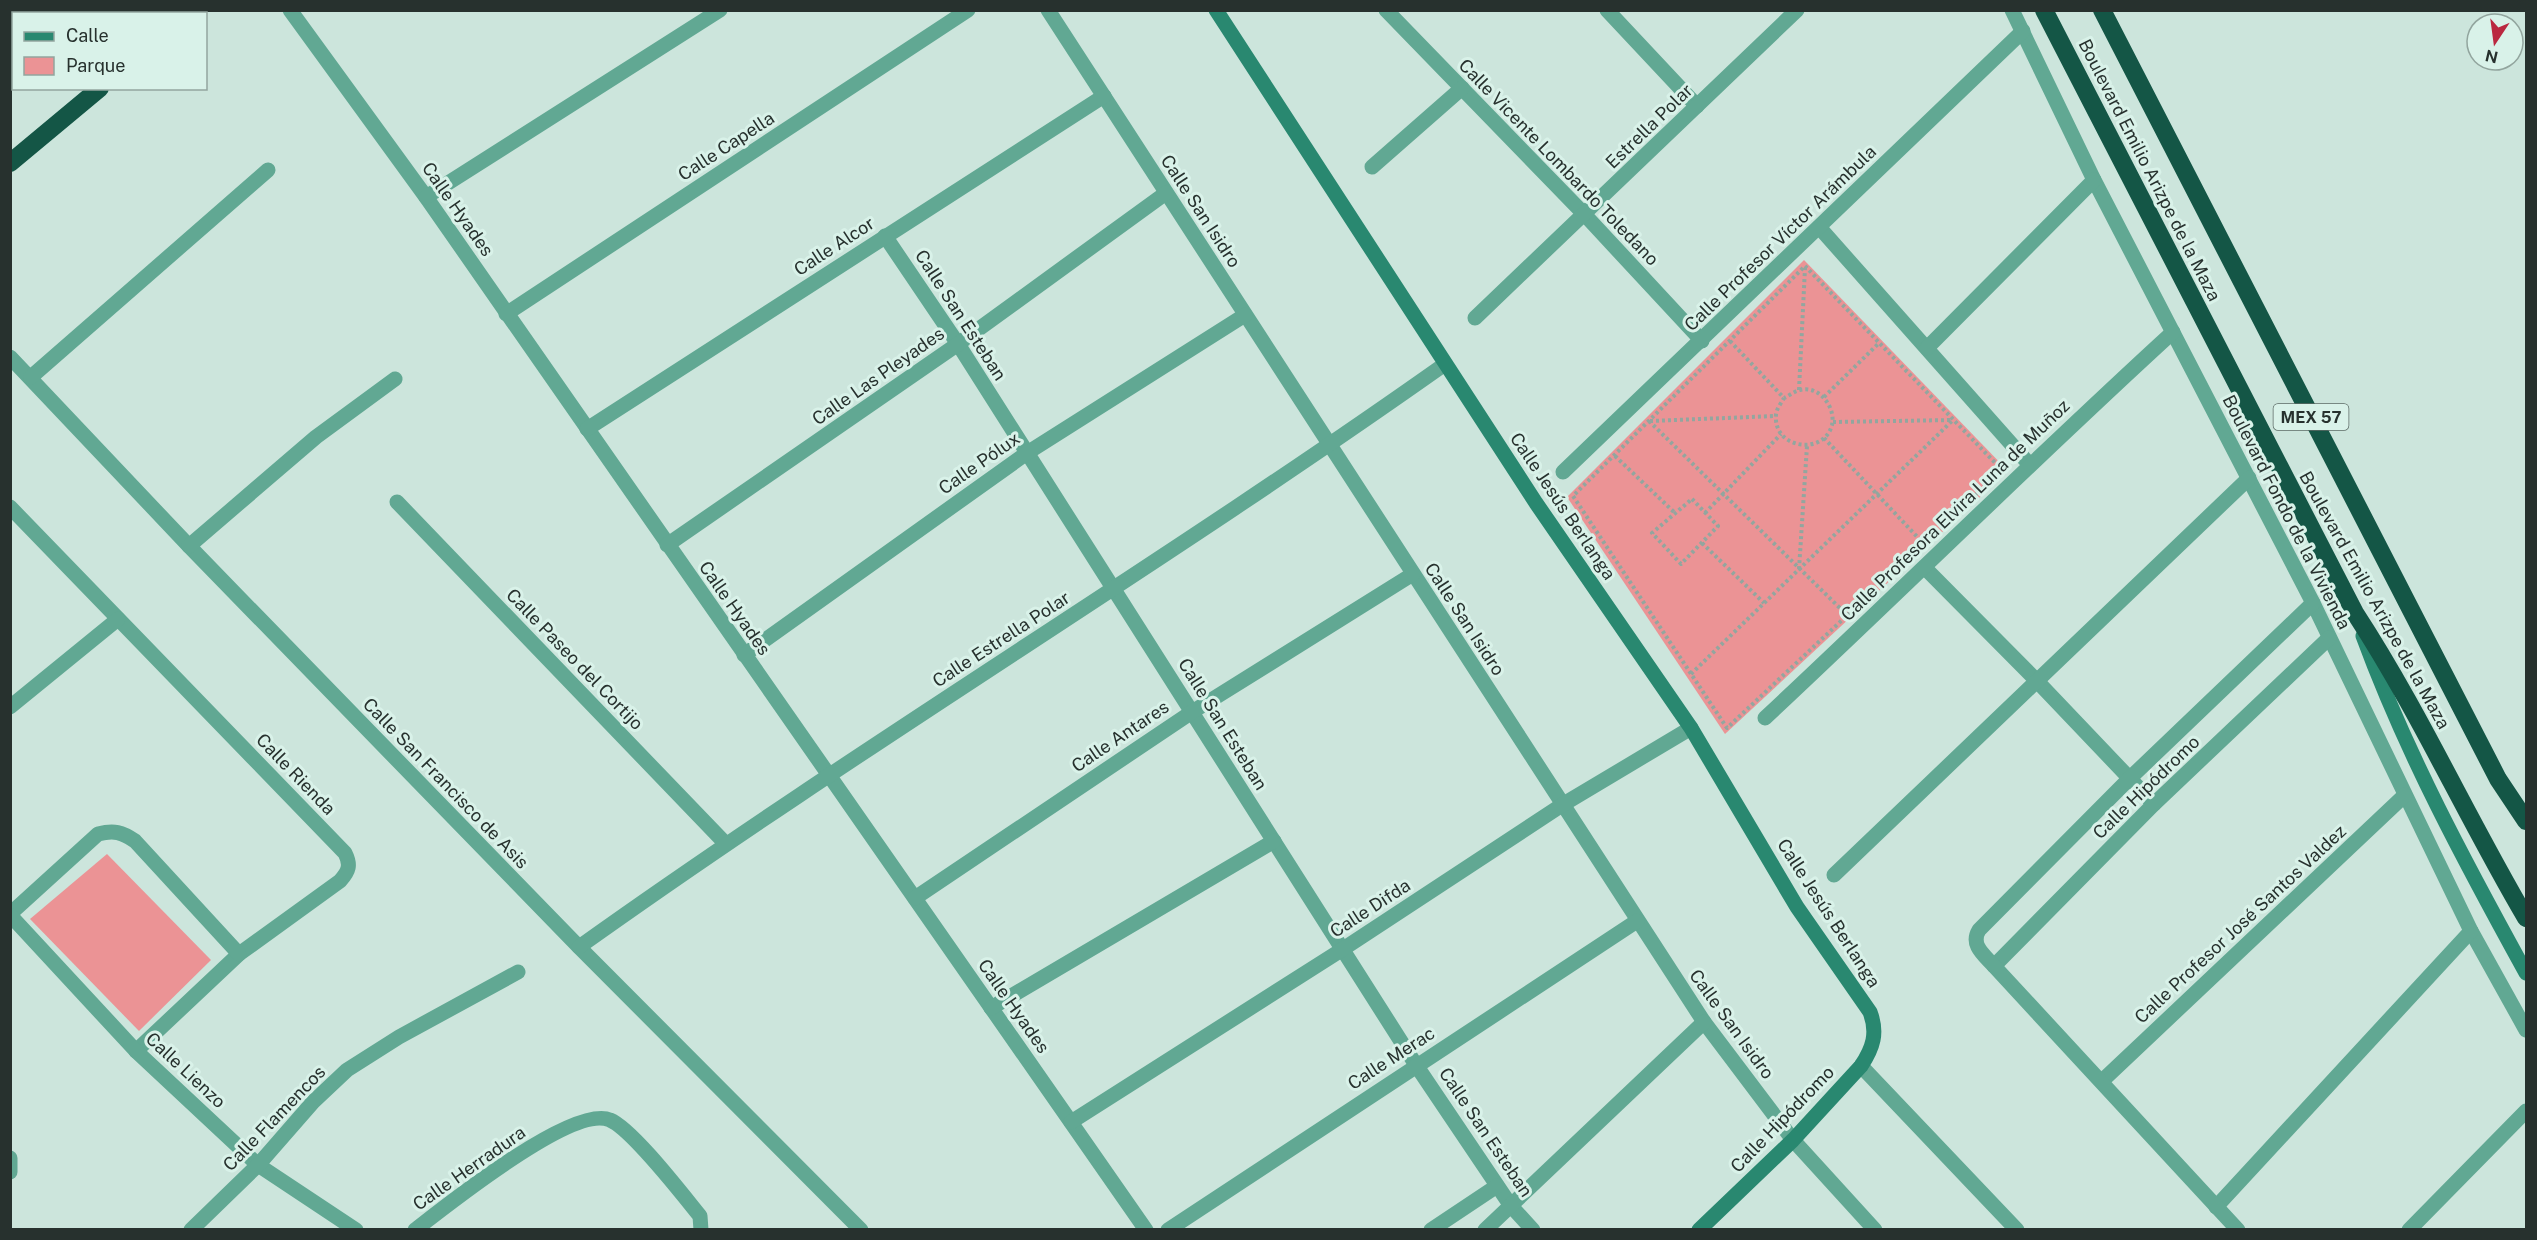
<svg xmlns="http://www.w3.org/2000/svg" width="2537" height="1240" font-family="'Public Sans',sans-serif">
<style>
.green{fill:#eb9395}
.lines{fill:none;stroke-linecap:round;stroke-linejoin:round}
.path{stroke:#92a69f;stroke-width:4;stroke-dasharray:3 3;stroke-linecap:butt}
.street{stroke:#61a893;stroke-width:15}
.secondary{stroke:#298870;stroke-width:15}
.highway{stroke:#145646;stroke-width:18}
.labels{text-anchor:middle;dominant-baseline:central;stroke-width:6;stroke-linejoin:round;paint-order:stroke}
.shield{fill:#d9f2e9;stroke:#5c6b66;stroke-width:1.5}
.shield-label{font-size:16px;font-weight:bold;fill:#27312e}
.street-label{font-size:18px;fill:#27312e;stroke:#d9f2e9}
</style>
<rect width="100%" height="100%" fill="#cce5dc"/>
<g class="green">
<path d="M1804 260 2008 471 1725 734 1567 497Z"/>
<path d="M107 854 211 960 139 1031 30 919Z"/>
</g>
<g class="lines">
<g class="path">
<path d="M1805 266 2002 470 1727 728 1573 496Z"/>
<path d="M1730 341 1784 398C1781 403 1776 410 1776 415 1773 449 1824 456 1832 425 1836 407 1819 385 1800 390 1794 391 1789 396 1784 398"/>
<path d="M1799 390 1805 268"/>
<path d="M1824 397 1879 343"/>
<path d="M1649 421 1847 615"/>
<path d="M1650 421 1776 416"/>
<path d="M1833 422 1953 420"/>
<path d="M1824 438 1923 543"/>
<path d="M1615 456 1675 513"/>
<path d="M1692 499 1718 526 1681 564 1652 533Z"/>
<path d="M1705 513 1781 434"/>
<path d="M1702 543 1764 603"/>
<path d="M1799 569 1807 446"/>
<path d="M1691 674 1953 420"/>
</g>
<g class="street">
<path d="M290 10 426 197 1146 1230"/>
<path d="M1048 10 1704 1022 1793 1140 1875 1230"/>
<path d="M1386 10 1585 215 1702 341"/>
<path d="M1607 10 1697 106"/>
<path d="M2012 10 2094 180 2313 603 2471 931 2526 1030"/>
<path d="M1372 167 1462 88"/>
<path d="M426 197 720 10"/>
<path d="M1819 227 2029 464"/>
<path d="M885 236 958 344 1416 1065 1511 1206 1533 1230"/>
<path d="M506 314 968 10"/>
<path d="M1475 318 1797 10"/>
<path d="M1927 348 2094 180"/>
<path d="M10 357 189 546 579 947 861 1230"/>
<path d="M31 377 268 170"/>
<path d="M587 429 1104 96"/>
<path d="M1563 472 2023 31"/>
<path d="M397 502 725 843"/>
<path d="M10 507 345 853C351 865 349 871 340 881L239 954 136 1051"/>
<path d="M667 545 958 344 1166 193"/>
<path d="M189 546 316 437 395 379"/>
<path d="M1925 568 2036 680 2154 804"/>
<path d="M744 655 1027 453 1245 315"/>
<path d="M10 707 118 619"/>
<path d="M1765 718C1902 590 2035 458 2173 332"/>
<path d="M1834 875 2249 478"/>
<path d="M915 898 1192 712 1413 574"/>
<path d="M10 914 98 834C114 830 122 832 135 841L239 954"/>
<path d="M10 915 136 1051 258 1165 356 1230"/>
<path d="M579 947C862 745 1161 565 1445 364"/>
<path d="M1994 966 2154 804 2329 638"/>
<path d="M991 1008 1274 841"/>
<path d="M1861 1066 2017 1230"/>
<path d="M2102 1081 2405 795"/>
<path d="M1071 1122 1343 949 1562 805 1691 728"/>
<path d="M10 1158V1172"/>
<path d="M2216 1207 2471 931"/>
<path d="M191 1230 258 1165 313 1102 347 1070 399 1037 518 972"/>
<path d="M415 1230C447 1205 574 1104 610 1120 632 1129 682 1194 700 1216L701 1230"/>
<path d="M1168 1230 1637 921"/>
<path d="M1431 1230 1497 1186"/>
<path d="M1485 1230 1704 1022"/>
<path d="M2238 1230 1994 966C1984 955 1970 945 1979 930L2129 779 2313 603"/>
<path d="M2409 1230 2526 1111"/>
</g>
<g class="secondary">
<path d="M1216 10 1536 503 1691 728 1797 907 1870 1012C1878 1033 1873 1048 1861 1066L1793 1140 1699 1230"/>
<path d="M2363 636C2406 753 2466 864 2526 973"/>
</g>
<g class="highway">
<path d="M2044 10 2355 613C2419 711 2467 818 2526 918"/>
<path d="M2102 10 2498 779 2526 821"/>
<path d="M91 14 95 10"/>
<path d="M190 14 193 10"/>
<path d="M10 81 14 78"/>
<path d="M10 163 100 88"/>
</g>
</g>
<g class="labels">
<rect class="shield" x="2273.5" y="404" width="75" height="26" rx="4.5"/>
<g class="shield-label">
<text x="2311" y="417">MEX 57</text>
</g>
<g class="street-label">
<text transform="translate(1649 126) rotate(-44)">Estrella Polar</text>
<text transform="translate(726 146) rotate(-33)">Calle Capella</text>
<text transform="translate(1559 162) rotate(46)">Calle Vicente Lombardo Toledano</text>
<text transform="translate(2150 170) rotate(63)">Boulevard Emilio Arizpe de la Maza</text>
<text transform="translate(458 209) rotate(55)">Calle Hyades</text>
<text transform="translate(1201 211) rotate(57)">Calle San Isidro</text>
<text transform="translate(1780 238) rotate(-44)">Calle Profesor Víctor Arámbula</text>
<text transform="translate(834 246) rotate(-33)">Calle Alcor</text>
<text transform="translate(961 315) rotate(57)">Calle San Esteban</text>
<text transform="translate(878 376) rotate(-35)">Calle Las Pleyades</text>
<text transform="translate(979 463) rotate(-35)">Calle Pólux</text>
<text transform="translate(1563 506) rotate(56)">Calle Jesús Berlanga</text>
<text transform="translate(1955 510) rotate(-44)">Calle Profesora Elvira Luna de Muñoz</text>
<text transform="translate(2287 512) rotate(63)">Boulevard Fondo de la Vivienda</text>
<text transform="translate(2375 600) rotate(61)">Boulevard Emilio Arizpe de la Maza</text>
<text transform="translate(735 608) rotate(55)">Calle Hyades</text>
<text transform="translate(1465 619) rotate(57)">Calle San Isidro</text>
<text transform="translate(1001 639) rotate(-33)">Calle Estrella Polar</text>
<text transform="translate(575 659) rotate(46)">Calle Paseo del Cortijo</text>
<text transform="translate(1223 724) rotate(58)">Calle San Esteban</text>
<text transform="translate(1120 736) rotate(-34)">Calle Antares</text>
<text transform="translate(296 774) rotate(46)">Calle Rienda</text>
<text transform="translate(446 783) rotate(46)">Calle San Francisco de Asis</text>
<text transform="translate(2146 787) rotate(-44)">Calle Hipódromo</text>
<text transform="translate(1370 908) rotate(-33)">Calle Difda</text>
<text transform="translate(1829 913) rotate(57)">Calle Jesús Berlanga</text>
<text transform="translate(2240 924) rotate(-43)">Calle Profesor José Santos Valdez</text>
<text transform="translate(1014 1006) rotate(55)">Calle Hyades</text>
<text transform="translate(1732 1024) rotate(54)">Calle San Isidro</text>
<text transform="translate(1391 1058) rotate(-33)">Calle Merac</text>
<text transform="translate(186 1070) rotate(43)">Calle Lienzo</text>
<text transform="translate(274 1118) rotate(-46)">Calle Flamencos</text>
<text transform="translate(1782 1119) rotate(-46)">Calle Hipódromo</text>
<text transform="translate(1486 1132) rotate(56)">Calle San Esteban</text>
<text transform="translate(469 1168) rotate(-35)">Calle Herradura</text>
</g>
</g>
<rect width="2537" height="1240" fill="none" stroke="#27312e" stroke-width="24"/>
<rect x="12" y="12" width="195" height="78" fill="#d9f2e9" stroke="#92a59e" stroke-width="1.5"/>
<rect x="24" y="32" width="30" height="9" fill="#298870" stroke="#92a59e" stroke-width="1.5"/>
<text x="66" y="42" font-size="18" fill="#27312e">Calle</text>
<rect x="24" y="57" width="30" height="18" fill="#eb9395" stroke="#92a59e" stroke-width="1.5"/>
<text x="66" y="72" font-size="18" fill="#27312e">Parque</text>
<g transform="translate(2495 42) rotate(193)"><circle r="28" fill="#d9f2e9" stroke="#92a59e" stroke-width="1.5"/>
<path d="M0-4.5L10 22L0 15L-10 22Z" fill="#ba2840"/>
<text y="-9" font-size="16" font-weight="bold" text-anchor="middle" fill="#27312e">N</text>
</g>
</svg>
